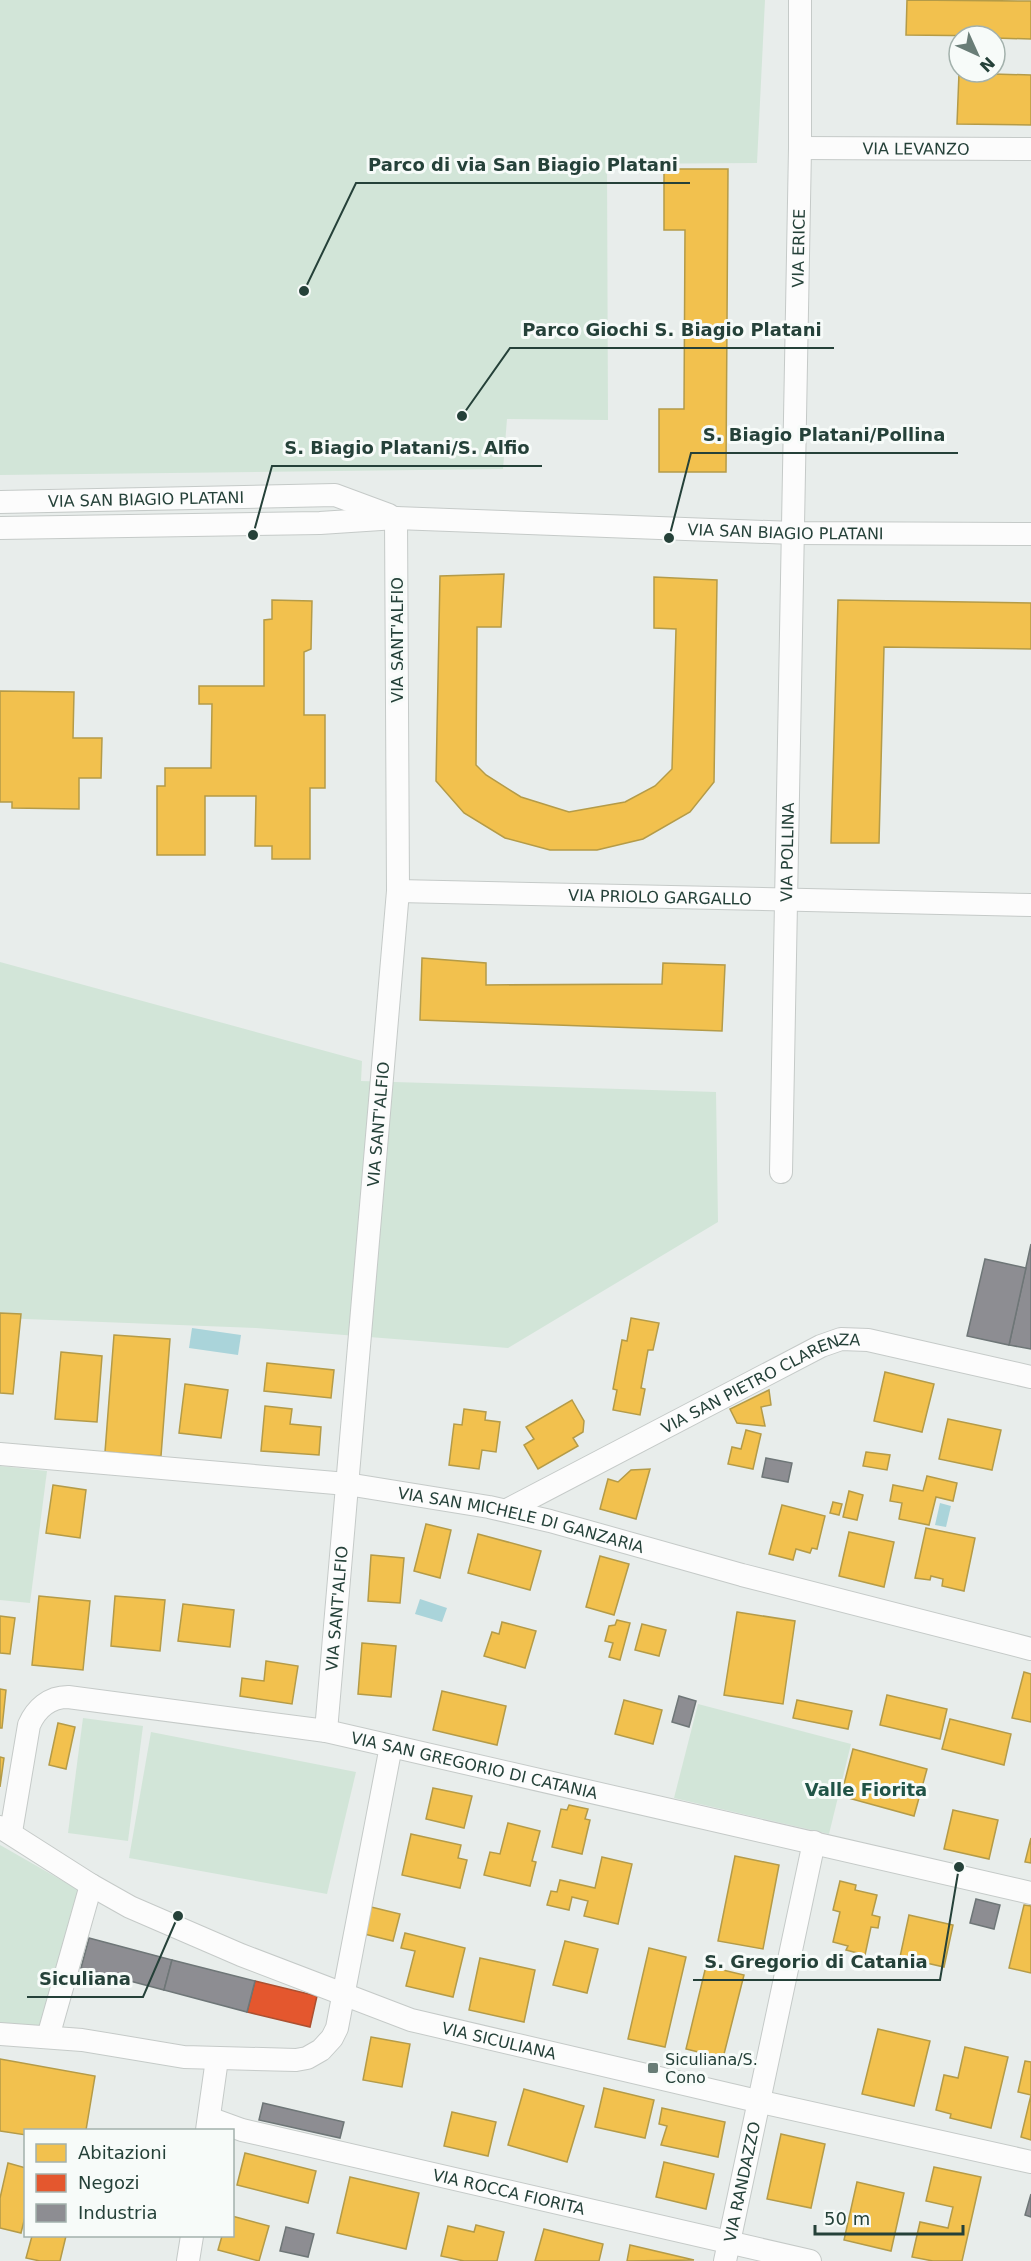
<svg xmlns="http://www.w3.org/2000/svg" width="1031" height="2261" font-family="'DejaVu Sans',sans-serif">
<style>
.green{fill:#d2e5d8}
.water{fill:#aad4da}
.homes{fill:#f2c14e;stroke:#b49b48;stroke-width:1.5}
.shops{fill:#e4572e;stroke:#ab5031;stroke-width:1.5}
.industry{fill:#8d8d92;stroke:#6e7677;stroke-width:1.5}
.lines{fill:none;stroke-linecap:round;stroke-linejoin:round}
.minor-casing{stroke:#c5cac8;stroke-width:24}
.minor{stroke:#fcfcfc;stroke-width:22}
.poi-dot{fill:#697d77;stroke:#f7fbf9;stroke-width:2}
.labels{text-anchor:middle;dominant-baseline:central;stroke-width:6;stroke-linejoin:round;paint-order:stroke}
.street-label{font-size:16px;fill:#254139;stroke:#f7fbf9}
.poi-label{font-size:16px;fill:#254139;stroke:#f7fbf9;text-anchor:start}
.neighbourhood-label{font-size:18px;font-weight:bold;fill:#205346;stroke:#f7fbf9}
.leader{fill:none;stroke:#254139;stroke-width:2}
.callout-dot{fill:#254139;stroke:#f7fbf9;stroke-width:2}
.callout-label{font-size:18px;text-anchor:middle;font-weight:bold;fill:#254139;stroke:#f7fbf9;stroke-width:6;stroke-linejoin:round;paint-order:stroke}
</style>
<rect width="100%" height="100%" fill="#e8edeb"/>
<g class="green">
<path d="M0 0H765L757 163 607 164 608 420 507 419 503 469 0 475Z"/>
<path d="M0 962 362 1061 361 1081 716 1092 718 1222 508 1348 256 1328 0 1318Z"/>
<path d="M0 1466 47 1471 30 1603 0 1600Z"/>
<path d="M698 1704 851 1744 829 1834 674 1798Z"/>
<path d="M83 1718 143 1726 128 1841 68 1833Z"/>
<path d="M151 1732 356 1772 327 1894 129 1858Z"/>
<path d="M0 1845 84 1893 46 2034 0 2031Z"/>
</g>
<g class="water">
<path d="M192 1328 241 1335 238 1355 189 1348Z"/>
<path d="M940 1503 951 1506 946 1527 935 1525Z"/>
<path d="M420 1599 447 1608 442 1622 415 1614Z"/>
</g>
<g class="homes">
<path d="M907 0 1031 1V39L995 38V36L906 35Z"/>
<path d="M959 73 1031 75V125L957 124Z"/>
<path d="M664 169H728L726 472H659V409H684L685 230H664Z"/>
<path d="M504 574 501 627H477L476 765 486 775 521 797 569 812 625 802 655 786 672 769 676 629 654 628V577L717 580 714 782 690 812 643 839 597 850H550L505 838 464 813 436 781 440 576Z"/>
<path d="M272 600 312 601 311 649 304 652V715H325V788H310V859H272V846H255L256 796H205V855H157V786H165V768H211L212 704H199V686H264V620L272 619Z"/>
<path d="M838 600 1031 603V649L884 647 879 843H831Z"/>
<path d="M0 691 74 692 73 738H102L101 778H79V809L12 808V802H0Z"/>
<path d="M422 958 486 963V985L662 984 663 963 725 965 722 1031 420 1020Z"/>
<path d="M0 1313 21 1314 13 1394 0 1393Z"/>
<path d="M631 1318 659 1323 653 1350H648L641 1388 645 1389 640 1415 613 1410 617 1390 613 1389 622 1340 627 1341Z"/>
<path d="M114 1335 170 1339 161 1456 105 1452Z"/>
<path d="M61 1352 102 1356 97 1422 55 1419Z"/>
<path d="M267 1363 334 1370 331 1398 264 1391Z"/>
<path d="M885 1372 934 1384 922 1432 874 1421Z"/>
<path d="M185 1384 228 1390 221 1438 179 1433Z"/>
<path d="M769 1390 771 1405 761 1407 765 1426 737 1423 730 1409Z"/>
<path d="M572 1400 584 1421 583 1432 573 1438 578 1446 538 1469 524 1445 534 1439 526 1427Z"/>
<path d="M265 1406 292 1409 290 1424 321 1427 319 1455 261 1451Z"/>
<path d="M464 1409 486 1412 485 1420 500 1422 496 1452 482 1450 479 1469 449 1465 454 1424 462 1425Z"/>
<path d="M948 1419 1001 1430 992 1470 939 1459Z"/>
<path d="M746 1430 761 1434 753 1469 728 1464 732 1447 741 1449Z"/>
<path d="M866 1452 890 1455 887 1470 863 1466Z"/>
<path d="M650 1469 636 1519 600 1509 608 1479 618 1482 631 1470Z"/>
<path d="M927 1476 957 1483 953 1501 936 1497 929 1525 899 1519 902 1503 890 1501 893 1485 923 1491Z"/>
<path d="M53 1485 86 1490 80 1538 46 1533Z"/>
<path d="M849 1491 863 1495 857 1520 843 1517Z"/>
<path d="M833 1502 842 1504 839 1515 830 1513Z"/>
<path d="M782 1505 825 1516 817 1549 812 1548 810 1553 796 1549 793 1560 769 1554Z"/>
<path d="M426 1524 451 1530 440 1578 414 1571Z"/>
<path d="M926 1528 975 1538 964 1591 942 1586 943 1579 931 1576 930 1580 915 1578Z"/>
<path d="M849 1532 894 1542 884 1587 839 1576Z"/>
<path d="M478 1534 541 1551 530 1590 468 1573Z"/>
<path d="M371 1555 404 1558 400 1603 368 1601Z"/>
<path d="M600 1556 629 1564 614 1615 586 1607Z"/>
<path d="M39 1596 90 1601 83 1670 32 1665Z"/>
<path d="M115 1596 165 1600 160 1651 111 1646Z"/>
<path d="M183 1604 234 1610 230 1647 178 1641Z"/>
<path d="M737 1612 795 1621 783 1704 724 1695Z"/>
<path d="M0 1616 15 1618 10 1654 0 1653Z"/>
<path d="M617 1620 630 1623 620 1660 609 1657 613 1643 605 1641 609 1626 615 1625Z"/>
<path d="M502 1622 536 1631 525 1668 484 1656 492 1632 499 1634Z"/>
<path d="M642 1624 666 1630 659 1656 635 1650Z"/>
<path d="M362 1643 396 1646 391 1697 358 1694Z"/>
<path d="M266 1661 298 1666 292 1704 240 1696 242 1678 264 1681Z"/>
<path d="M1024 1672 1031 1674V1722L1012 1718Z"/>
<path d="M0 1689 6 1690 2 1728H0Z"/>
<path d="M442 1691 506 1706 497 1745 433 1730Z"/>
<path d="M887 1695 947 1709 940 1739 880 1725Z"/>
<path d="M624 1700 662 1710 653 1744 615 1734Z"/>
<path d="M797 1700 852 1711 848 1729 793 1718Z"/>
<path d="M950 1719 1011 1734 1004 1765 942 1749Z"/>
<path d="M58 1723 75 1727 66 1769 49 1765Z"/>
<path d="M853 1749 927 1769 914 1816 841 1796Z"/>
<path d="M0 1757 4 1758 0 1787Z"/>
<path d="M433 1788 472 1796 464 1828 426 1819Z"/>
<path d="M569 1805 588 1809 585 1819 590 1820 582 1854 552 1847 561 1809 567 1810Z"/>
<path d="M953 1810 998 1820 989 1859 944 1849Z"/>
<path d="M508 1823 540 1831 532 1861 536 1862 530 1886 484 1875 490 1852 500 1854Z"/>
<path d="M411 1834 461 1845 458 1858 467 1860 460 1888 402 1875Z"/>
<path d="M1031 1838V1863L1025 1862Z"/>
<path d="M735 1856 779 1865 763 1949 718 1941Z"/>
<path d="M602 1857 632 1864 618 1924 584 1916 588 1901 572 1897 569 1910 547 1905 551 1891 557 1892 560 1880 595 1888Z"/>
<path d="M840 1881 856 1885 855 1890 877 1895 872 1915 880 1917 878 1928 871 1927 865 1955 846 1950 848 1946 833 1942 840 1912 833 1910Z"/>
<path d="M1024 1905 1031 1906V1973L1009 1968Z"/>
<path d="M367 1906 400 1914 393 1941 360 1933Z"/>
<path d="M909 1915 953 1925 944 1967 900 1957Z"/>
<path d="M405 1933 465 1948 453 1997 406 1986 415 1951 401 1948Z"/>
<path d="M565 1941 598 1949 587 1993 553 1985Z"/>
<path d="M649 1948 686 1957 665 2047 628 2039Z"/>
<path d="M480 1958 535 1970 524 2022 469 2010Z"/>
<path d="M706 1966 744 1975 723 2058 686 2049Z"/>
<path d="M878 2029 930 2041 914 2106 862 2094Z"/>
<path d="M371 2037 410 2044 402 2087 363 2080Z"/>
<path d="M965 2047 1008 2057 991 2128 950 2118 951 2114 936 2110 944 2075 958 2078Z"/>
<path d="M0 2059 95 2076 86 2130H26V2135L0 2131Z"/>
<path d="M1025 2061 1031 2062V2095L1018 2092Z"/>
<path d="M604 2088 654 2100 645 2138 595 2127Z"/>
<path d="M524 2089 584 2106 567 2162 508 2145Z"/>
<path d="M1031 2095V2140L1021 2137Z"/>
<path d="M662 2108 725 2122 718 2157 661 2145 667 2126 659 2124Z"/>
<path d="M452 2112 496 2122 488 2156 444 2146Z"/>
<path d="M781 2134 825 2144 811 2208 767 2199Z"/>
<path d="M245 2153 316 2171 308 2203 237 2185Z"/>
<path d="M664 2162 714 2174 706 2209 656 2197Z"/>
<path d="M8 2163 26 2168V2213L21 2233 0 2228V2198Z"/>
<path d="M934 2167 981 2177 962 2261H933L912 2257 920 2222 948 2228 953 2207 926 2201Z"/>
<path d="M350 2177 419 2193 406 2249 337 2233Z"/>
<path d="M857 2182 904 2193 891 2251 844 2240Z"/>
<path d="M232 2216 269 2226 259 2261 218 2250 222 2236H232Z"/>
<path d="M476 2225 504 2232 497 2261H464L441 2256 448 2226 474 2232Z"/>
<path d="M544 2229 603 2244 599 2261H535Z"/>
<path d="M32 2236H66L60 2261H40L26 2258Z"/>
<path d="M630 2245 694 2260 627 2261Z"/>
</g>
<path class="shops" d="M255 1981 317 1996 310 2027 247 2012Z"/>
<g class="industry">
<path d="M1031 1244V1349L1009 1345Z"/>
<path d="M985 1259 1026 1268 1009 1345 967 1336Z"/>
<path d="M766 1458 792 1463 788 1482 762 1477Z"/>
<path d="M679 1696 696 1701 689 1727 672 1722Z"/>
<path d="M976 1899 1000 1905 994 1929 970 1923Z"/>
<path d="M89 1938 172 1960 164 1990 81 1968Z"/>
<path d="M172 1960 255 1981 247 2012 164 1990Z"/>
<path d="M263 2103 344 2122 340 2138 259 2120Z"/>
<path d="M1031 2194V2217L1025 2215Z"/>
<path d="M286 2227 314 2234 308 2257 280 2251Z"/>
</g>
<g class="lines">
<defs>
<g id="minor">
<path id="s1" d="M800 148 1031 149"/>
<path id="s2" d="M0 502 335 495 389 515"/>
<path id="s3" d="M0 528 320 523 396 518 793 533 1031 534"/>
<path id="s4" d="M398 891 1031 905"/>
<path id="s5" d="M781 1172 800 148V0"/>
<path id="s6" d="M0 1454 347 1484 489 1507 550 1521 742 1575 1031 1649"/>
<path id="s7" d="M507 1510 821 1346 841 1339 868 1340 1031 1377"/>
<path id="s8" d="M326 1731 398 891 396 518"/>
<path id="s9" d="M0 1827 91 1885 130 1907 241 1955 411 2020 757 2101 1031 2162"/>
<path id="s10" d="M11 1832 29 1725C36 1709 49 1697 68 1697L326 1731 1031 1893"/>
<path d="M0 2034 82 2040 184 2057 296 2060 307 2058 321 2050 332 2038 337 2028 391 1746"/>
<path d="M48 2037 91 1885"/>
<path id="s11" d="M209 2118 242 2130 810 2261"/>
<path d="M207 2130 217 2059"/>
<path d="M188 2261 192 2236"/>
<path id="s12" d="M725 2261 814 1842"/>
</g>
</defs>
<use href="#minor" class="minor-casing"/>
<use href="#minor" class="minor"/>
</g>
<rect class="poi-dot" x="647" y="2062" width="12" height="12" rx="3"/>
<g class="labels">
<g class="street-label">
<text stroke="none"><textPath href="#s1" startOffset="116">VIA LEVANZO</textPath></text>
<text stroke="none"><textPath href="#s5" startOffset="924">VIA ERICE</textPath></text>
<text stroke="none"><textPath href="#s2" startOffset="146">VIA SAN BIAGIO PLATANI</textPath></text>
<text stroke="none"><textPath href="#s3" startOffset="786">VIA SAN BIAGIO PLATANI</textPath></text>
<text transform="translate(397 640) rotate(-90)">VIA SANT'ALFIO</text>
<text stroke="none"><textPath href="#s5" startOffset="320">VIA POLLINA</textPath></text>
<text stroke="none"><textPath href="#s4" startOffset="262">VIA PRIOLO GARGALLO</textPath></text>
<text stroke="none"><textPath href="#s8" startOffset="609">VIA SANT'ALFIO</textPath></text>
<text stroke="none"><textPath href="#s7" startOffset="285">VIA SAN PIETRO CLARENZA</textPath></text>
<text stroke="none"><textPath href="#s6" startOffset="526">VIA SAN MICHELE DI GANZARIA</textPath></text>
<text stroke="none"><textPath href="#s8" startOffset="123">VIA SANT'ALFIO</textPath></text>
<text stroke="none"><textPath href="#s10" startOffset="572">VIA SAN GREGORIO DI CATANIA</textPath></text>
<text stroke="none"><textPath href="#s9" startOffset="546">VIA SICULIANA</textPath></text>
<text stroke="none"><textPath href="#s12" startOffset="81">VIA RANDAZZO</textPath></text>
<text stroke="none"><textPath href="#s11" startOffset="309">VIA ROCCA FIORITA</textPath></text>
</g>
<g class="poi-label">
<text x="665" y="2059">Siculiana/S.<tspan x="665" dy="18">Cono</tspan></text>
</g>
<g class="neighbourhood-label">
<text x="866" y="1789">Valle Fiorita</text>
</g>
</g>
<path class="leader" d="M304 291L356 183H690M462 416L510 348H834M669 538L691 453H958M253 535L272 466H542M959 1867L940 1980H693M178 1916L143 1997H27"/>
<g class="callout-dot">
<circle cx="304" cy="291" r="6"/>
<circle cx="462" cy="416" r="6"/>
<circle cx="669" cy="538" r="6"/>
<circle cx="253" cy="535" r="6"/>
<circle cx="959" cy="1867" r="6"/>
<circle cx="178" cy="1916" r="6"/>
</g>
<g class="callout-label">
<text x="523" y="171">Parco di via San Biagio Platani</text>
<text x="672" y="336">Parco Giochi S. Biagio Platani</text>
<text x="824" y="441">S. Biagio Platani/Pollina</text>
<text x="407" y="454">S. Biagio Platani/S. Alfio</text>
<text x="816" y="1968">S. Gregorio di Catania</text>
<text x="85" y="1985">Siculiana</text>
</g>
<rect x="24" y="2129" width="210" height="108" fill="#f7fbf9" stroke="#a3b1ac" stroke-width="1.5"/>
<rect x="36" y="2144" width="30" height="18" fill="#f2c14e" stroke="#a3b1ac" stroke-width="1.5"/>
<text x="78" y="2159" font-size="18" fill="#254139">Abitazioni</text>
<rect x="36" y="2174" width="30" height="18" fill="#e4572e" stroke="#a3b1ac" stroke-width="1.5"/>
<text x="78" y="2189" font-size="18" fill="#254139">Negozi</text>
<rect x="36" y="2204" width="30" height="18" fill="#8d8d92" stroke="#a3b1ac" stroke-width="1.5"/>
<text x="78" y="2219" font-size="18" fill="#254139">Industria</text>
<g transform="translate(977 54) rotate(135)"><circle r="28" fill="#f7fbf9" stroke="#a3b1ac" stroke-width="1.5"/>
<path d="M0-4.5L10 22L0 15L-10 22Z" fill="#697d77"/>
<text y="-9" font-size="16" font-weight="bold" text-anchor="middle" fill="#254139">N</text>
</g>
<path d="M815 2225v9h148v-9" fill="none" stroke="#254139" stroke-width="3"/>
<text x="824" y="2225" font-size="18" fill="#254139" stroke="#f7fbf9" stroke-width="4.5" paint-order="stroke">50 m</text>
</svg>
